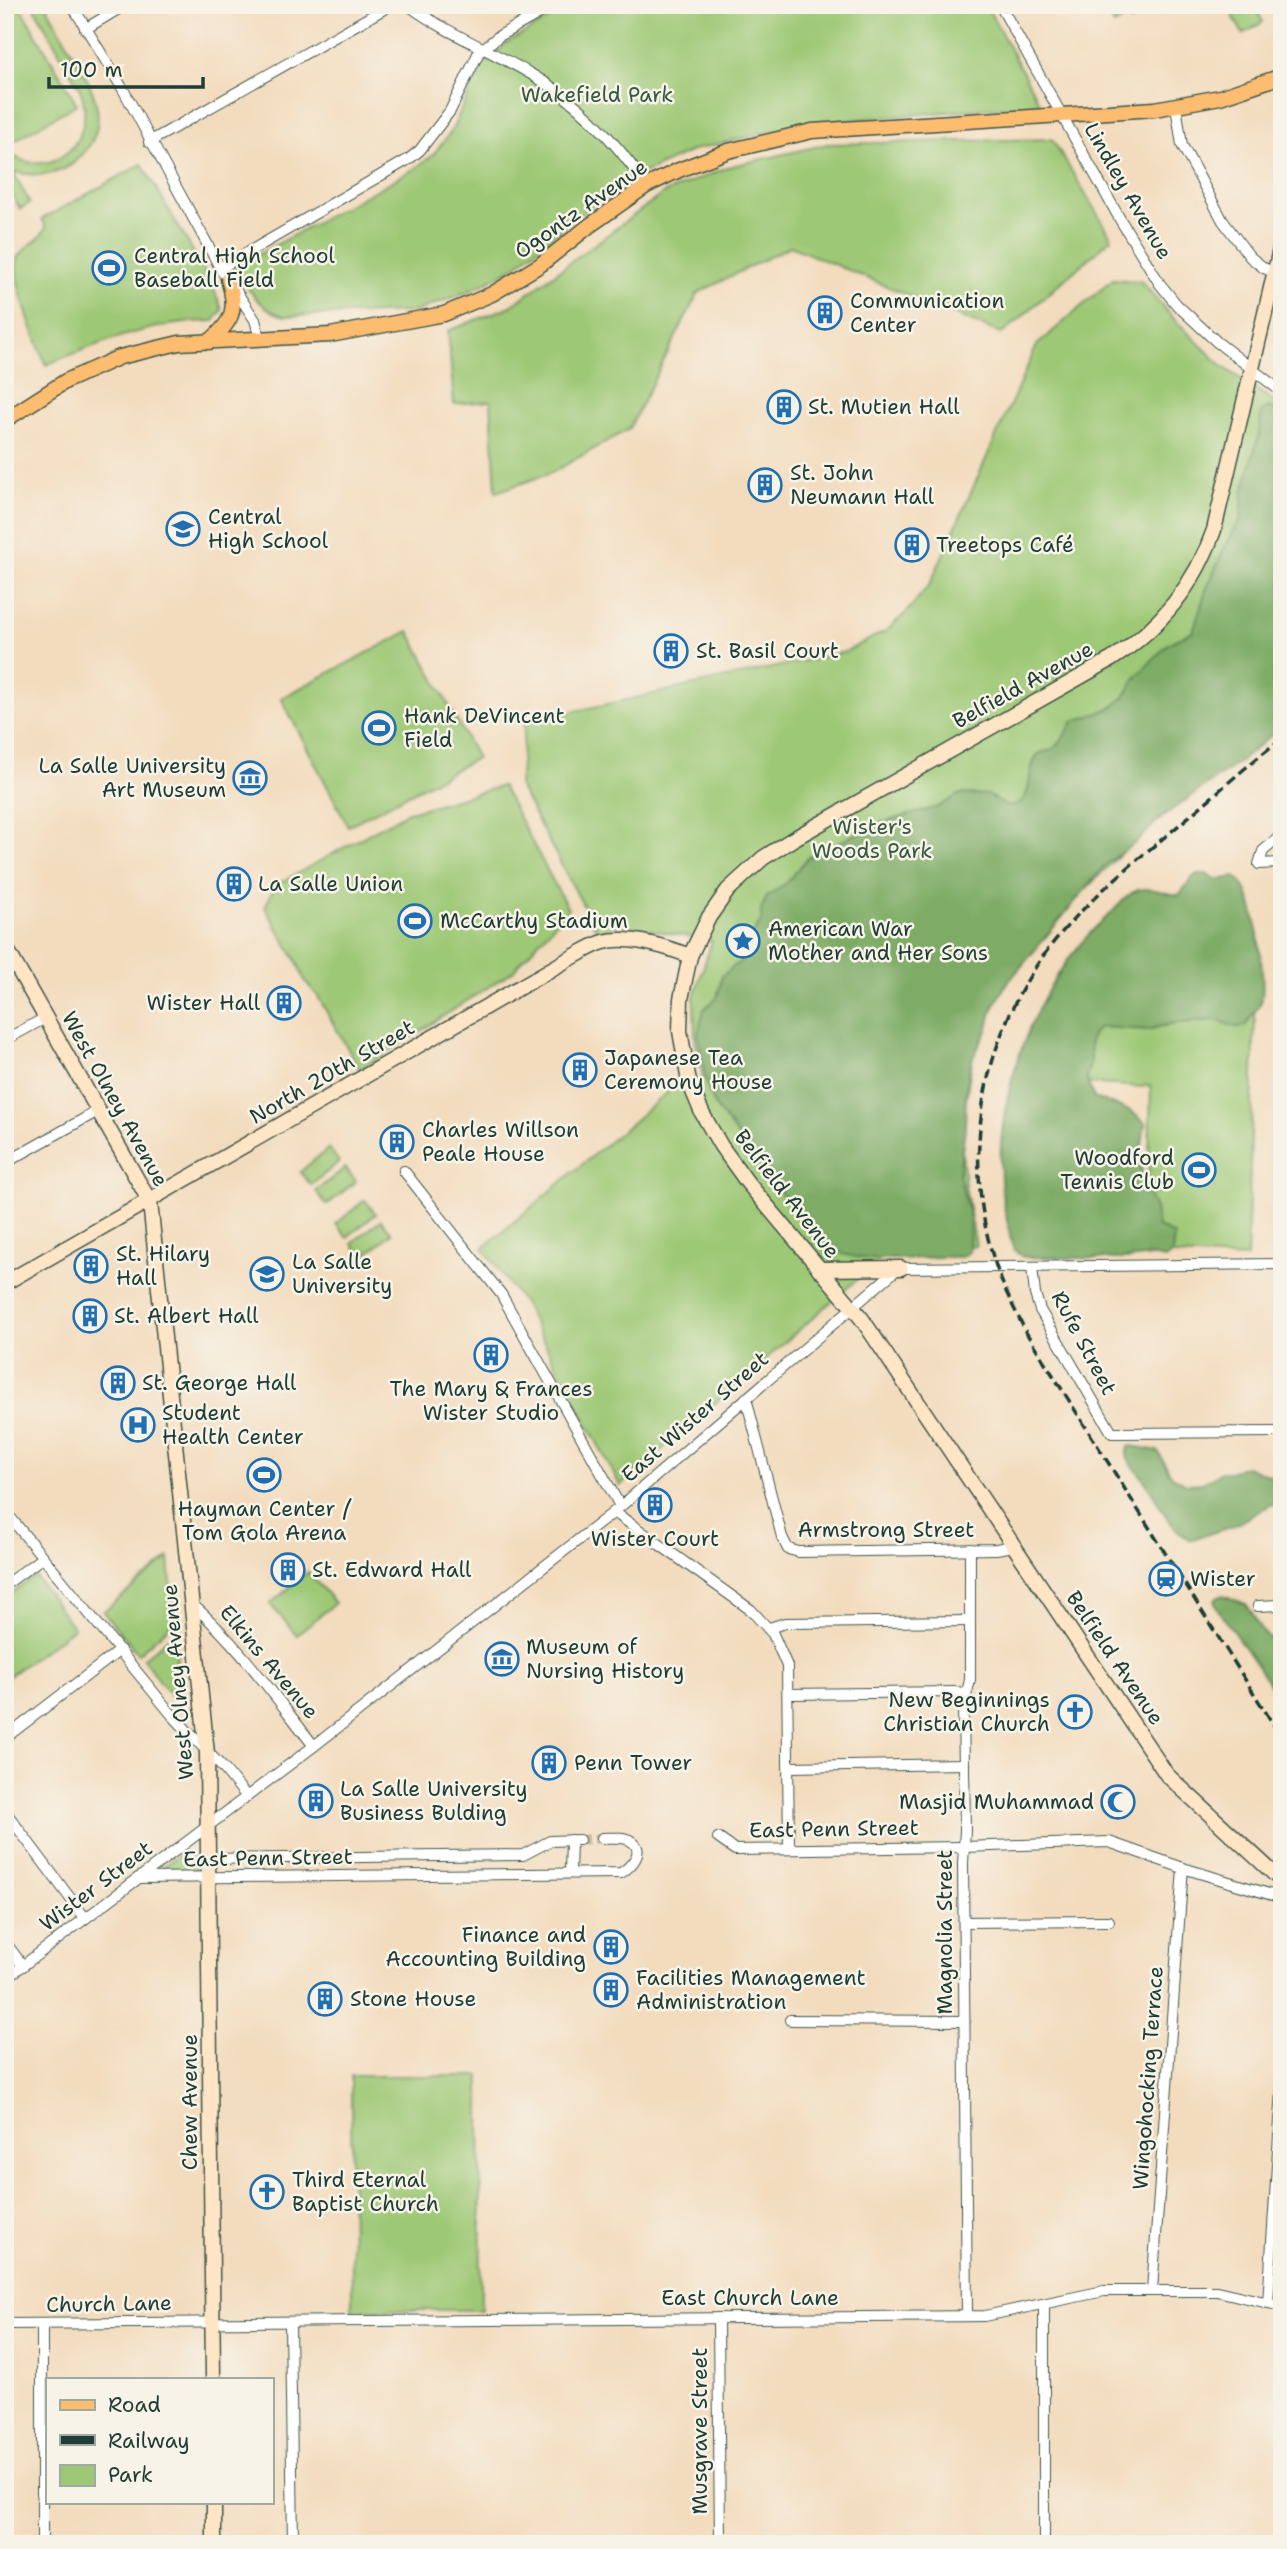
<svg xmlns="http://www.w3.org/2000/svg" width="1287" height="2549" font-family="'Shantell Sans',sans-serif">
<style>
.green{fill:#9dc875;stroke:#5e8254;stroke-width:2}
.forest{fill:#7eac66;stroke:#4e744d;stroke-width:2}
.lines{fill:none;stroke-linecap:round;stroke-linejoin:round}
.street-tunnel{stroke:#c9bba2;stroke-width:10;stroke-dasharray:10 5;stroke-linecap:butt}
.street-casing{stroke:#3f5549;stroke-width:12}
.secondary-casing{stroke:#3f5549;stroke-width:17}
.primary-casing{stroke:#3f5549;stroke-width:17}
.street{stroke:#fff;stroke-width:10}
.secondary{stroke:#fee5c5;stroke-width:14}
.primary{stroke:#fcbd6f;stroke-width:14}
.rail{stroke:#1f3d34;stroke-width:3.5;stroke-dasharray:10 5;stroke-linecap:butt}
.labels{text-anchor:middle;dominant-baseline:central;stroke-width:5;stroke-linejoin:round;paint-order:stroke}
.park-label{font-size:21px;fill:#385941;stroke:#f7f3e8}
.street-label{font-size:21px;fill:#1f3d34;stroke:#f7f3e8}
.poi-label{font-size:21px;fill:#1f3d34;stroke:#f7f3e8;text-anchor:start}
</style>
<rect width="100%" height="100%" fill="#f7f3e8"/>
<filter id="ink" filterUnits="userSpaceOnUse"><feTurbulence type="fractalNoise" baseFrequency=".0143" numOctaves="2"/><feDisplacementMap in="SourceGraphic" scale="14" xChannelSelector="R" yChannelSelector="G"/><feConvolveMatrix kernelMatrix="1 2 1 2 8 2 1 2 1" color-interpolation-filters="sRGB"/></filter>
<filter id="wash" filterUnits="userSpaceOnUse"><feTurbulence type="fractalNoise" baseFrequency=".00686" numOctaves="4" result="noise"/><feDisplacementMap in="SourceGraphic" scale="28" xChannelSelector="R" yChannelSelector="G"/><feGaussianBlur stdDeviation="1.57" result="paint"/><feColorMatrix in="noise" values="0 0 0 0 0 0 0 0 0 0 0 0 0 0 0 0 0 1.4 0 .05"/><feComposite in="paint" operator="in"/></filter>
<g filter="url(#wash)">
<rect width="100%" height="100%" fill="#f3dbbd"/>
<g class="green">
<path d="M5 5H19L77 104 10 143 5 136Z"/>
<path d="M33 5H46C56 23 65 40 75 57 95 92 113 126 78 159 60 177 36 177 13 172L30 203 20 209 5 183V151C53 186 99 139 80 89Z"/>
<path d="M574 5H986L1040 104 803 124 696 149 617 185 513 268 472 290 414 312 285 316C259 310 248 288 234 268L414 169 433 155 451 132 482 65 508 42Z"/>
<path d="M1145 5 1148 12 1131 22 1127 17 1114 25 1103 6Z"/>
<path d="M1227 5H1254L1263 22 1243 34Z"/>
<path d="M1052 139 1112 238 1002 334 790 246 698 293 629 429 551 473 496 492 491 401 454 404 448 331 511 306 664 193 728 167 828 144Z"/>
<path d="M142 164 212 284 222 310 214 321C151 322 104 341 46 365 38 344 10 278 18 259 24 244 41 242 46 227L42 219Z"/>
<path d="M1113 279 1141 281 1172 317 1222 366 1282 407V720L1132 842 1019 957 975 1044 968 1086 961 1139 965 1186 976 1246 885 1255 620 1486 525 1306 483 1248 674 1087 703 1079 695 1039 694 997 712 941 625 925 597 931 519 786 525 722 845 652 886 631 906 613 930 584 1037 345Z"/>
<path d="M409 631 477 758 348 826 281 698Z"/>
<path d="M502 786 568 909 513 971 360 1070 317 995 305 981 297 962 265 907 275 886 406 813Z"/>
<path d="M1087 1008 1255 1014 1247 1258 1146 1254 1151 1086 1144 1085 1143 1087 1084 1083Z"/>
<path d="M329 1148 339 1162 311 1185 300 1172Z"/>
<path d="M345 1168 356 1181 327 1205 316 1191Z"/>
<path d="M365 1200 376 1214 347 1237 336 1224Z"/>
<path d="M381 1220 392 1233 363 1257 352 1243Z"/>
<path d="M169 1558 174 1622 138 1654 103 1612Z"/>
<path d="M308 1572 335 1603 297 1635 270 1604Z"/>
<path d="M35 1576 74 1628 5 1679V1598Z"/>
<path d="M174 1633 181 1697 173 1698 143 1659Z"/>
<path d="M182 1853 197 1859 195 1871 155 1872Z"/>
<path d="M351 2076H480L481 2310H352Z"/>
</g>
<g class="forest">
<path d="M1268 407 1282 412V726L1242 760 1159 819 1139 840 1106 864 1005 986 993 1008 987 1031 971 1061 966 1088 965 1127 959 1175 970 1217 969 1252 961 1257C924 1255 860 1268 828 1247L785 1198 715 1106 707 1086 698 1034 704 1009 717 998 722 976 742 960 749 952 754 932 761 922V909L767 897 786 883 808 857 877 824 938 807 960 794 988 795 1007 806C1036 805 1025 776 1035 759 1039 750 1046 753 1053 749 1062 743 1068 730 1073 721L1099 713 1114 706 1124 697 1137 676 1168 644 1193 631 1206 590 1223 551 1241 518 1243 493 1259 433 1261 413Z"/>
<path d="M1198 874H1206L1217 880 1235 877C1256 886 1265 975 1262 998 1261 1007 1250 1015 1246 1026L1240 1028 1214 1020 1170 1024 1148 1030 1100 1027 1093 1033 1090 1041 1091 1060 1086 1078 1094 1098 1131 1111 1145 1123 1141 1150 1142 1178 1155 1209 1158 1227 1174 1235 1172 1254 1165 1259 1152 1256 1128 1259 1023 1257C1007 1247 1012 1237 1007 1220 982 1119 1031 981 1110 914 1119 906 1126 894 1138 890 1152 886 1165 894 1179 895L1193 877Z"/>
<path d="M1132 1446 1158 1451 1171 1475 1187 1484 1202 1483 1221 1472H1230L1246 1466 1270 1476H1282V1504L1270 1505 1233 1526 1190 1540C1167 1527 1157 1497 1142 1477 1138 1471 1131 1465 1128 1458 1126 1454 1127 1452 1128 1447Z"/>
<path d="M1223 1595 1246 1604C1257 1617 1257 1631 1273 1641L1282 1639V1702L1215 1605V1599Z"/>
</g>
</g>
<g filter="url(#ink)">
<g class="lines">
<path class="street-tunnel" d="M579 1840 602 1838"/>
<defs>
<g id="street">
<path d="M72 5 124 91 223 273"/>
<path d="M408 5C446 33 490 50 531 74 578 101 616 141 646 186"/>
<path d="M1000 5 1121 221 1160 284 1177 305 1217 342 1282 392"/>
<path d="M85 29 125 5"/>
<path d="M1176 106 1182 145 1223 221 1250 257 1264 268 1275 273"/>
<path d="M149 142 391 5"/>
<path d="M221 268 409 159 420 150 450 111 479 52 499 36 554 5"/>
<path d="M232 285 255 320 260 338"/>
<path d="M1282 835 1263 851 1259 864 1282 863"/>
<path d="M5 1040 45 1018"/>
<path d="M5 1163 98 1111"/>
<path d="M404 1171 501 1294 620 1506"/>
<path d="M1032 1267 1035 1294 1040 1310 1112 1433 1282 1432"/>
<path d="M746 1398 782 1537 788 1549 799 1552 996 1549 1014 1546"/>
<path d="M5 1511 173 1716 225 1770 247 1797"/>
<path d="M614 1512 751 1610 773 1634 787 1666 789 1849"/>
<path d="M5 1585 43 1557"/>
<path d="M192 1604C239 1645 276 1698 314 1746"/>
<path d="M1258 1606 1282 1605"/>
<path d="M769 1628 785 1623 970 1621"/>
<path d="M789 1694 955 1692 966 1695"/>
<path d="M5 1738 120 1650"/>
<path d="M790 1767 964 1764"/>
<path d="M5 1811 85 1918"/>
<path d="M718 1838 735 1850 964 1847 1109 1842 1183 1868 1282 1898"/>
<path d="M209 1859 523 1855 550 1841 579 1840"/>
<path d="M570 1873 571 1840"/>
<path d="M138 1878 621 1873C630 1867 647 1851 631 1841 624 1836 611 1838 602 1838"/>
<path d="M964 1922 1109 1921"/>
<path d="M5 1942 23 1966"/>
<path d="M5 1979 314 1746 614 1512 895 1271 901 1268 1282 1264"/>
<path d="M790 2020 964 2021"/>
<path d="M1152 2290 1183 1868"/>
<path d="M1268 2303 1282 2089"/>
<path d="M1044 2305V2544"/>
<path d="M967 2316 963 1863 965 1830 963 1708 970 1680V1549"/>
<path d="M718 2318 720 2544"/>
<path d="M290 2323 293 2544"/>
<path d="M5 2324 985 2316 1104 2291H1217L1282 2306"/>
<path d="M42 2325V2544"/>
</g>
<g id="secondary">
<path d="M1282 241 1214 530C1195 585 1161 627 1112 659L793 839 763 858 728 890 709 917 690 956 681 999 680 1031 689 1082 702 1113 721 1146 747 1182 862 1319 1167 1775 1282 1881"/>
<path d="M5 946 150 1202 207 1753 213 2379"/>
<path d="M819 1269 901 1268"/>
<path d="M5 1283 569 959C580 954 592 945 604 942 628 935 667 947 690 956"/>
<path d="M214 2502V2544"/>
</g>
<g id="primary">
<path d="M209 342C233 321 238 310 228 279"/>
<path d="M5 420 66 381 120 357 179 343 330 335 444 314 492 294 540 265 589 226 646 186 679 170 728 151 812 131 1155 109 1220 97 1282 76"/>
</g>
</defs>
<use href="#street" class="street-casing"/>
<use href="#secondary" class="secondary-casing"/>
<use href="#primary" class="primary-casing"/>
<use href="#street" class="street"/>
<use href="#secondary" class="secondary"/>
<use href="#primary" class="primary"/>
<path class="rail" d="M1282 738C1244 768 1209 800 1172 831 1128 867 1084 903 1049 948 981 1038 960 1159 996 1266 1004 1290 1016 1312 1027 1334L1282 1738"/>
</g>
</g>
<defs>
<symbol id="stadium-ring" viewBox="-11 -11 22 22"><circle r="9.5" fill="#f7f3e8" stroke="#1f6fb2" stroke-width="1.5"/><path d="M0-5a6.5 5 0 1 0 0 10a6.5 5 0 1 0 0-10ZM-3.5-1.8h7v3.6h-7Z" fill="#1f6fb2"/></symbol>
<symbol id="building-ring" viewBox="-11 -11 22 22"><circle r="9.5" fill="#f7f3e8" stroke="#1f6fb2" stroke-width="1.5"/><path d="M-4-6H4V6H1V3H-1V6H-4ZM-2.5-4.3h1.7v1.8h-1.7ZM.8-4.3h1.7v1.8H.8ZM-2.5-1h1.7V.8h-1.7ZM.8-1h1.7V.8H.8Z" fill="#1f6fb2"/></symbol>
<symbol id="school-ring" viewBox="-11 -11 22 22"><circle r="9.5" fill="#f7f3e8" stroke="#1f6fb2" stroke-width="1.5"/><path d="M0-5L7-2L0 1L-7-2ZM-4 1L0 2.5L4 1V4Q0 6-4 4Z" fill="#1f6fb2"/></symbol>
<symbol id="museum-ring" viewBox="-11 -11 22 22"><circle r="9.5" fill="#f7f3e8" stroke="#1f6fb2" stroke-width="1.5"/><path d="M0-6L6-3V-2H-6V-3ZM-5-1h2V3h-2ZM-1-1h2V3h-2ZM3-1h2V3H3ZM-6 4H6V6H-6Z" fill="#1f6fb2"/></symbol>
<symbol id="sight-ring" viewBox="-11 -11 22 22"><circle r="9.5" fill="#f7f3e8" stroke="#1f6fb2" stroke-width="1.5"/><path d="M0-6L1.8-2.2L6-1.7L2.9 1.2L3.7 5.4L0 3.3L-3.7 5.4L-2.9 1.2L-6-1.7L-1.8-2.2Z" fill="#1f6fb2"/></symbol>
<symbol id="university-ring" viewBox="-11 -11 22 22"><circle r="9.5" fill="#f7f3e8" stroke="#1f6fb2" stroke-width="1.5"/><path d="M0-5L7-2L0 1L-7-2ZM-4 1L0 2.5L4 1V4Q0 6-4 4Z" fill="#1f6fb2"/></symbol>
<symbol id="hospital-ring" viewBox="-11 -11 22 22"><circle r="9.5" fill="#f7f3e8" stroke="#1f6fb2" stroke-width="1.5"/><path d="M-5-5h3v3.5h4V-5h3V5h-3V1.5h-4V5h-3Z" fill="#1f6fb2"/></symbol>
<symbol id="station-ring" viewBox="-11 -11 22 22"><circle r="9.5" fill="#f7f3e8" stroke="#1f6fb2" stroke-width="1.5"/><path d="M-3-6H3Q5-6 5-4V2Q5 4 3 4L4.5 6H3L1.5 4h-3L-3 6H-4.5L-3 4Q-5 4-5 2V-4Q-5-6-3-6ZM-3.5-4v3h7v-3ZM-3.5 1v1.5H-2V1ZM2 1v1.5H3.5V1Z" fill="#1f6fb2"/></symbol>
<symbol id="church-ring" viewBox="-11 -11 22 22"><circle r="9.5" fill="#f7f3e8" stroke="#1f6fb2" stroke-width="1.5"/><path d="M-1.2-6h2.4v3.5h3.3v2.4h-3.3V6h-2.4V-.1h-3.3v-2.4h3.3Z" fill="#1f6fb2"/></symbol>
<symbol id="mosque-ring" viewBox="-11 -11 22 22"><circle r="9.5" fill="#f7f3e8" stroke="#1f6fb2" stroke-width="1.5"/><path d="M3.5-4.9A6 6 0 1 0 3.5 4.9A5 5 0 1 1 3.5-4.9Z" fill="#1f6fb2"/></symbol>
</defs>
<g fill-rule="evenodd">
<use href="#stadium-ring" x="90" y="249" width="38" height="38"/>
<use href="#building-ring" x="806" y="294" width="38" height="38"/>
<use href="#building-ring" x="765" y="388" width="38" height="38"/>
<use href="#building-ring" x="746" y="466" width="38" height="38"/>
<use href="#school-ring" x="164" y="510" width="38" height="38"/>
<use href="#building-ring" x="893" y="526" width="38" height="38"/>
<use href="#building-ring" x="652" y="632" width="38" height="38"/>
<use href="#stadium-ring" x="360" y="709" width="38" height="38"/>
<use href="#museum-ring" x="231" y="759" width="38" height="38"/>
<use href="#building-ring" x="215" y="865" width="38" height="38"/>
<use href="#stadium-ring" x="396" y="902" width="38" height="38"/>
<use href="#sight-ring" x="724" y="922" width="38" height="38"/>
<use href="#building-ring" x="265" y="984" width="38" height="38"/>
<use href="#building-ring" x="561" y="1051" width="38" height="38"/>
<use href="#building-ring" x="378" y="1123" width="38" height="38"/>
<use href="#stadium-ring" x="1180" y="1151" width="38" height="38"/>
<use href="#building-ring" x="72" y="1247" width="38" height="38"/>
<use href="#university-ring" x="248" y="1255" width="38" height="38"/>
<use href="#building-ring" x="71" y="1297" width="38" height="38"/>
<use href="#building-ring" x="472" y="1336" width="38" height="38"/>
<use href="#building-ring" x="99" y="1364" width="38" height="38"/>
<use href="#hospital-ring" x="119" y="1406" width="38" height="38"/>
<use href="#stadium-ring" x="245" y="1456" width="38" height="38"/>
<use href="#building-ring" x="636" y="1486" width="38" height="38"/>
<use href="#building-ring" x="269" y="1551" width="38" height="38"/>
<use href="#station-ring" x="1147" y="1560" width="38" height="38"/>
<use href="#museum-ring" x="483" y="1640" width="38" height="38"/>
<use href="#church-ring" x="1056" y="1693" width="38" height="38"/>
<use href="#building-ring" x="530" y="1744" width="38" height="38"/>
<use href="#building-ring" x="297" y="1782" width="38" height="38"/>
<use href="#mosque-ring" x="1099" y="1783" width="38" height="38"/>
<use href="#building-ring" x="592" y="1928" width="38" height="38"/>
<use href="#building-ring" x="592" y="1971" width="38" height="38"/>
<use href="#building-ring" x="306" y="1980" width="38" height="38"/>
<use href="#church-ring" x="248" y="2173" width="38" height="38"/>
</g>
<g class="labels">
<g class="park-label">
<text x="597" y="95">Wakefield Park</text>
<text x="872" y="827">Wister's<tspan x="872" dy="24">Woods Park</tspan></text>
</g>
<g class="street-label">
<text transform="translate(1128 191) rotate(60)">Lindley Avenue</text>
<text transform="translate(581 209) rotate(-35)">Ogontz Avenue</text>
<text transform="translate(1023 685) rotate(-29)">Belfield Avenue</text>
<text transform="translate(332 1072) rotate(-30)">North 20th Street</text>
<text transform="translate(115 1099) rotate(61)">West Olney Avenue</text>
<text transform="translate(787 1194) rotate(52)">Belfield Avenue</text>
<text transform="translate(1084 1343) rotate(62)">Rufe Street</text>
<text transform="translate(695 1417) rotate(-41)">East Wister Street</text>
<text x="886" y="1530">Armstrong Street</text>
<text transform="translate(1115 1658) rotate(56)">Belfield Avenue</text>
<text transform="translate(269 1662) rotate(50)">Elkins Avenue</text>
<text transform="translate(178 1682) rotate(-95)">West Olney Avenue</text>
<text transform="translate(834 1829) rotate(-1)">East Penn Street</text>
<text transform="translate(268 1858) rotate(-1)">East Penn Street</text>
<text transform="translate(96 1886) rotate(-37)">Wister Street</text>
<text transform="translate(945 1932) rotate(-90)">Magnolia Street</text>
<text transform="translate(1148 2078) rotate(-86)">Wingohocking Terrace</text>
<text transform="translate(190 2102) rotate(-90)">Chew Avenue</text>
<text x="750" y="2298">East Church Lane</text>
<text transform="translate(109 2304) rotate(-1)">Church Lane</text>
<text transform="translate(700 2431) rotate(-90)">Musgrave Street</text>
</g>
<g class="poi-label">
<text x="134" y="256">Central High School<tspan x="134" dy="24">Baseball Field</tspan></text>
<text x="850" y="301">Communication<tspan x="850" dy="24">Center</tspan></text>
<text x="808" y="407">St. Mutien Hall</text>
<text x="790" y="473">St. John<tspan x="790" dy="24">Neumann Hall</tspan></text>
<text x="208" y="517">Central<tspan x="208" dy="24">High School</tspan></text>
<text x="936" y="545">Treetops Café</text>
<text x="696" y="651">St. Basil Court</text>
<text x="404" y="716">Hank DeVincent<tspan x="404" dy="24">Field</tspan></text>
<text x="226" y="766" text-anchor="end">La Salle University<tspan x="226" dy="24">Art Museum</tspan></text>
<text x="258" y="884">La Salle Union</text>
<text x="440" y="921">McCarthy Stadium</text>
<text x="768" y="929">American War<tspan x="768" dy="24">Mother and Her Sons</tspan></text>
<text x="260" y="1003" text-anchor="end">Wister Hall</text>
<text x="604" y="1058">Japanese Tea<tspan x="604" dy="24">Ceremony House</tspan></text>
<text x="422" y="1130">Charles Willson<tspan x="422" dy="24">Peale House</tspan></text>
<text x="1174" y="1158" text-anchor="end">Woodford<tspan x="1174" dy="24">Tennis Club</tspan></text>
<text x="116" y="1254">St. Hilary<tspan x="116" dy="24">Hall</tspan></text>
<text x="292" y="1262">La Salle<tspan x="292" dy="24">University</tspan></text>
<text x="114" y="1316">St. Albert Hall</text>
<text x="142" y="1383">St. George Hall</text>
<text x="491" y="1389" text-anchor="middle">The Mary &amp; Frances<tspan x="491" dy="24">Wister Studio</tspan></text>
<text x="162" y="1413">Student<tspan x="162" dy="24">Health Center</tspan></text>
<text x="264" y="1509" text-anchor="middle">Hayman Center /<tspan x="264" dy="24">Tom Gola Arena</tspan></text>
<text x="655" y="1539" text-anchor="middle">Wister Court</text>
<text x="312" y="1570">St. Edward Hall</text>
<text x="1190" y="1579">Wister</text>
<text x="526" y="1647">Museum of<tspan x="526" dy="24">Nursing History</tspan></text>
<text x="1050" y="1700" text-anchor="end">New Beginnings<tspan x="1050" dy="24">Christian Church</tspan></text>
<text x="574" y="1763">Penn Tower</text>
<text x="340" y="1789">La Salle University<tspan x="340" dy="24">Business Bulding</tspan></text>
<text x="1094" y="1802" text-anchor="end">Masjid Muhammad</text>
<text x="586" y="1935" text-anchor="end">Finance and<tspan x="586" dy="24">Accounting Building</tspan></text>
<text x="636" y="1978">Facilities Management<tspan x="636" dy="24">Administration</tspan></text>
<text x="350" y="1999">Stone House</text>
<text x="292" y="2180">Third Eternal<tspan x="292" dy="24">Baptist Church</tspan></text>
</g>
</g>
<rect width="1287" height="2549" fill="none" stroke="#f7f3e8" stroke-width="28"/>
<rect x="46" y="2378" width="228" height="126" fill="#f7f3e8" stroke="#a1aaa0" stroke-width="2"/>
<rect x="60" y="2400" width="35" height="10" fill="#fcbd6f" stroke="#a1aaa0" stroke-width="2"/>
<text x="108" y="2412" font-size="21" fill="#1f3d34">Road</text>
<rect x="60" y="2435" width="35" height="10" fill="#1f3d34" stroke="#a1aaa0" stroke-width="2"/>
<text x="108" y="2448" font-size="21" fill="#1f3d34">Railway</text>
<rect x="60" y="2465" width="35" height="21" fill="#9dc875" stroke="#a1aaa0" stroke-width="2"/>
<text x="108" y="2482" font-size="21" fill="#1f3d34">Park</text>
<path d="M49 77v10h154v-10" fill="none" stroke="#1f3d34" stroke-width="3.5"/>
<text x="60" y="77" font-size="21" fill="#1f3d34" stroke="#f7f3e8" stroke-width="5" paint-order="stroke">100 m</text>
</svg>
